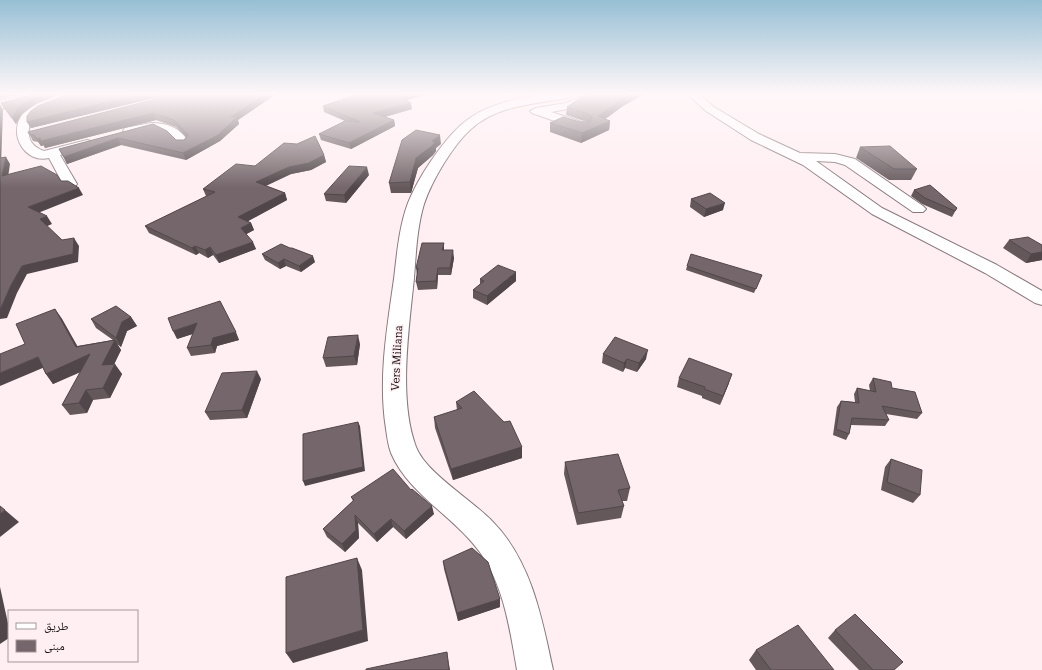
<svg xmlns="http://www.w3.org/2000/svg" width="1042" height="670" font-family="'Roboto Serif','Noto Naskh Arabic',serif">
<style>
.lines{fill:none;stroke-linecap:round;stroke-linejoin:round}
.minor-casing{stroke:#86787c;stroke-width:2}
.major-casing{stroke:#86787c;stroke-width:2}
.minor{fill:#fff;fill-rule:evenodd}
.major{fill:#fff;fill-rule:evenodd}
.wall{fill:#64585b}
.shaded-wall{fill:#51474a}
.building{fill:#74666a;stroke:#51474a}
.labels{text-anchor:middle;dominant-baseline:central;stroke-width:3;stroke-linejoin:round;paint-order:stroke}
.street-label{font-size:11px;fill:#1a1516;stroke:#ffeef2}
</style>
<rect width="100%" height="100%" fill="#ffeef2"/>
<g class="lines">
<defs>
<g id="minor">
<path d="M64 94H81C66 109 28 99 29 134 29 143 36 148 44 151L87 140 91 141 93 144 91 147 60 155 77 184 75 187H65L63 184 49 158C25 164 8 134 22 115 32 103 50 99 64 94Z"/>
<path d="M687 94H699L714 107 759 134 800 153 835 154 855 159 923 206 926 209 923 212H913L845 165 835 162 816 161 882 208 997 265 1042 291V305L1035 303 985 273 872 214 803 165 751 140 706 111Z"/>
<path d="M580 97 585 100 573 108 551 112 588 124 590 127 588 130H580L532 113 530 111 536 108 566 103Z"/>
<path d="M151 123C168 123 180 128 189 142L187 145H179C158 116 131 142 123 131L125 128Z"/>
</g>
<g id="major">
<path d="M28 94H51L49 96 0 109V101Z"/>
<path d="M545 94H574L568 98C534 104 498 105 471 129 453 145 432 180 424 204 417 227 416 253 414 278 409 328 398 399 416 447 426 473 472 500 492 521 531 560 542 618 553 670H517C509 624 503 576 470 540 444 511 407 490 391 453 388 445 387 436 386 429 378 379 387 328 394 279 397 254 399 227 408 203 418 178 441 143 461 125 484 104 515 99 545 94Z"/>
</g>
</defs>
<use href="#minor" class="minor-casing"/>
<use href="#major" class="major-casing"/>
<use href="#minor" class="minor"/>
<use href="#major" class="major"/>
</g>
<g class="wall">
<path d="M69 94H276L238 120 239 124 220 141 186 160 121 145 67 164 59 149 153 124 176 140H184L186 137 176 127 156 120 45 148 44 145 41 146 38 142 33 141 28 132 156 99 154 98 31 128 27 122Z"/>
<path d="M354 94H431L406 100 412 109 385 117 394 120 395 126 351 149 321 140 319 134 345 121 324 112 323 106 356 95Z"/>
<path d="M586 94H644L623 106 605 119 610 121 609 130 581 143 550 132V123L587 122 566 115 567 107Z"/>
<path d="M1 103H37L22 114 16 124 5 109Z"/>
<path d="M441 144 436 148V151L433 155 418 168 411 193H391L389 183Z"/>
<path d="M860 147 917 169 911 180H889L856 158Z"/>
<path d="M324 155 326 162 311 170 291 174 266 186 285 193 287 200 248 221 251 223 254 230 246 234 256 249 219 263 213 255 208 258 199 253 196 255 149 233 145 226 207 196H206L203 189 255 166Z"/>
<path d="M369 175 346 203 326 201 324 194Z"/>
<path d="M914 190 957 208 952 217 922 204 911 196Z"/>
<path d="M691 199 723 210 704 217 690 207Z"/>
<path d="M1009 240 1042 245V260L1026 263 1003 248Z"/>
<path d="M444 250 454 258 451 275H438L437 289 418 290 416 282 417 275 416 268Z"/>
<path d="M262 254 315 262 301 272 286 266 280 269 265 260Z"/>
<path d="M687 266 760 279 754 293 686 270Z"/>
<path d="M480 279 516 281 487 305 473 298V290L480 284Z"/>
<path d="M220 301 239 340 217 346 215 353 191 356 187 348 193 334 177 339Z"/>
<path d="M55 309 62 319 77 346 113 340 96 328 91 319 131 317 137 326 127 331 121 347 117 344 121 350 114 364 122 374 110 398 93 400 87 413 70 415 62 405 81 372 53 384 46 374 43 368 25 344Z"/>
<path d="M360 344 357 365 326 367 323 358Z"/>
<path d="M603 354 646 359 637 372 625 368 623 372 602 363Z"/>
<path d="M679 378 729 383 720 405 702 398V396L677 387Z"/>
<path d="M873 378 892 388 922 413 917 419 886 414 889 420 885 426 851 425 849 434 846 440 833 435 837 407 841 401 855 402 854 394 857 388 870 391 869 385Z"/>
<path d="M261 379 247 418 210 420 205 412Z"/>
<path d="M456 402 522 447V458L453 480 435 428 434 417 457 410Z"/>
<path d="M891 459 920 495 913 503 881 490 885 467Z"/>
<path d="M565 462 630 488 627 501H622L624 506 621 518 577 525 564 474Z"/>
<path d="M411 490 434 514 406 539 393 527 377 542 358 523 359 538 345 552 327 537 323 529 353 501 351 497Z"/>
<path d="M443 561 500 607 458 621 444 569Z"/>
<path d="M835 630 894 670H859L828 638Z"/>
<path d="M756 650 834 670H756L749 660Z"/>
</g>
<g class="shaded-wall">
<path d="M0 94H20L0 99Z"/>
<path d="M40 94H59L37 103 22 114 16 124 12 118 18 108 34 97Z"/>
<path d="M139 94H152L154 98 31 128 27 122Z"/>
<path d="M265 94H276L238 120 239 124 220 141 186 160 183 153 231 117Z"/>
<path d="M402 94H431L398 102V95Z"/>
<path d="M630 94H644L623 106 597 125 598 116Z"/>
<path d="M411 103 412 109 374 120 373 113Z"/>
<path d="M0 104 3 110 1 165 0 163Z"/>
<path d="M153 113 156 120 45 148 41 141Z"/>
<path d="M394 120 395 126 351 149 349 143Z"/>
<path d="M610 121 609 130 581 143 582 133Z"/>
<path d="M440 135 441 144 436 148V151L433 155 418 168 411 193 410 182 416 158 432 141Z"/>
<path d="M40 138 44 145 41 146 37 139Z"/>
<path d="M118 138 121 145 67 164 64 157Z"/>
<path d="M324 155 326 162 311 170 291 174 258 189 256 182 289 167Z"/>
<path d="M6 157 10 164 7 184 2 176Z"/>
<path d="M367 167 369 175 346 203 344 195Z"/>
<path d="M79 188 83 195 33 215 28 207Z"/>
<path d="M285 193 287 200 241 225 238 217Z"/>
<path d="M725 203 723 210 704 217 706 209Z"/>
<path d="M47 216 52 224 45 227 40 219Z"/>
<path d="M251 223 254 230 243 236 241 228Z"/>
<path d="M74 238 79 246 78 262 27 274 17 293 7 318 0 319V310L11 285 22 266Z"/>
<path d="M253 242 256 249 219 263 216 255Z"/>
<path d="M444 243V250H442Z"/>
<path d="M195 246 199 253 196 255 192 248Z"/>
<path d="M210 247 213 255 208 258 205 250Z"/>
<path d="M453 250 454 258 451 275 450 268Z"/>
<path d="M1042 252V260L1026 263 1031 254Z"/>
<path d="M313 256 315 262 301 272 299 266Z"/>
<path d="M284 259 286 266 280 269 278 263Z"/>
<path d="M438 268V275L437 289 436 281Z"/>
<path d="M516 272V281L487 305V296Z"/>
<path d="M55 309 62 319 83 356 76 347Z"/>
<path d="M131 317 137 326 127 331 121 347 116 338 122 322Z"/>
<path d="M197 323 201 331 177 339 173 331Z"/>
<path d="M236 332 239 340 217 346 215 353 211 345 213 338Z"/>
<path d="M358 335 360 344 357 365 354 356Z"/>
<path d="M115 340 121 350 109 375 102 365Z"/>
<path d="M648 350 646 359 637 372 639 363Z"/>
<path d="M90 354 97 364 53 384 46 374Z"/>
<path d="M38 357 45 367 0 386V373Z"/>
<path d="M627 359 625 368 623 372 624 363Z"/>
<path d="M115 364 122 374 110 398 103 388Z"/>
<path d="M257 371 261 379 247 418 242 410Z"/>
<path d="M732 374 729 383 720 405 723 396Z"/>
<path d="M86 390 93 400 87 413 79 403Z"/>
<path d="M358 422 360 426 365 471 305 486 303 481Z"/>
<path d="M522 447V458L453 480 451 469Z"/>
<path d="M432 506 434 514 406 539 404 531Z"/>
<path d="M5 510 19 522 0 537V514Z"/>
<path d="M355 515 358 523 359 538 345 552 342 544Z"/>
<path d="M391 519 393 527 377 542 374 534Z"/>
<path d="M357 558 362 570 368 641 293 663 286 653Z"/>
<path d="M0 587 9 628V638L0 644Z"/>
<path d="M500 599V607L458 621 457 613Z"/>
<path d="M447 652 448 659 450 670H449Z"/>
</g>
<g class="building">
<path d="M34 94H40L34 97 18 108 12 118 1 103Z"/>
<path d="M69 94H139L27 122V116L31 111 38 106Z"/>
<path d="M156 94H265L231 117H237L218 135 183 153 118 138 64 157 59 149 153 124 167 131 176 140H184L188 135 174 120 153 113 41 141 40 138 37 139 34 135 29 134 28 132 156 99 158 95Z"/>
<path d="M358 94H402L398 95 411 103 373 113 394 120 349 143 319 134 345 121 360 122 323 106Z"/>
<path d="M586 94H630L598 116 610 121 582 133 550 123 563 117 580 122H590L592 117 589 114 567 107Z"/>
<path d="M416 130 440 135 432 141 435 142 432 146 416 158 410 182 389 183 402 140Z"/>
<path d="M315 136 324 155 309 163 289 167 256 182 285 193 238 217 251 223 241 228 253 242 216 255 210 247 205 250 195 246 192 248 145 226 215 192 203 189 236 164 255 166 284 143 297 144Z"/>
<path d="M890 146 917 169H894L860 147Z"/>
<path d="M6 157 2 176 41 166 57 175 61 181H68L79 188 28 207 47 216 40 219 62 240 74 238 73 254 22 266 11 285 0 310V158Z"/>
<path d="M349 166 367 167 344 195 324 194Z"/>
<path d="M930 185 957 208 955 211 925 198 914 190Z"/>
<path d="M710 193 725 203 706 209 691 199Z"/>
<path d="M1028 237 1042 245V252L1031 254 1009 240Z"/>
<path d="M422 243H444L442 250H453L450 268H438L436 281 416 282 418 268H416Z"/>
<path d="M281 244 290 248H292L313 256 299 266 284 259 278 263 262 254Z"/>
<path d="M691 254 762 275 756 289 687 266Z"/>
<path d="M498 265 516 272 487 296 473 290 484 281 480 279Z"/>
<path d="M220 301 236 332 213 338 211 345 187 348 197 323 173 331 168 318Z"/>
<path d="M116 306 131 317 122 322 116 338 91 319Z"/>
<path d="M55 309 76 347 115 340 102 365 115 364 103 388 86 390 79 403 62 405 90 354 46 374 38 357 0 373V354L25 344 16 324Z"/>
<path d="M358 335 354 356 323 358 328 337Z"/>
<path d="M615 337 648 350 639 363 627 359 624 363 603 354Z"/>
<path d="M689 358 732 374 723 396 704 389 705 387 679 378Z"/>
<path d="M257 371 242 410 205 412 222 373Z"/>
<path d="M873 378 891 382 892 388 915 392 922 413 882 406 889 420 852 418 849 434 836 429 841 401 859 403 857 388 876 392Z"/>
<path d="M474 391 504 422 510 421 522 447 451 469 434 417 462 408 456 402Z"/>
<path d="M358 422 363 467 303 481V434Z"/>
<path d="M618 454 630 488 618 490 624 506 578 513 565 462Z"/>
<path d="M891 459 922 470 920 495 887 482Z"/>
<path d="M393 469 411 490 412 489 432 506 404 531 391 519 374 534 355 515 356 530 342 544 323 529 354 500 351 497Z"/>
<path d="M0 506 5 510 0 514Z"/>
<path d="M472 548 488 562 500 599 457 613 443 561Z"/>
<path d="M357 558 363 630 286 653V577Z"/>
<path d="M855 614 903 662 894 670H873L835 630Z"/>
<path d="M798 625 834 670H771L756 650Z"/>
<path d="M447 652 449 670H366V669Z"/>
</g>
<linearGradient id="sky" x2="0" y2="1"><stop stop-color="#96bfd4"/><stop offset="0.5" stop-color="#fff7f9"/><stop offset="1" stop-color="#fff7f9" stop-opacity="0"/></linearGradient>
<rect width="1042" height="188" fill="url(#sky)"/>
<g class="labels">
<g class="street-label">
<text transform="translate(397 358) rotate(-87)">Vers Miliana</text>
</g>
</g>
<rect x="8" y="610" width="130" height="52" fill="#ffeef2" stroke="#a3979a"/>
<rect x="16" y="623" width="20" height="6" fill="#ffffff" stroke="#a3979a"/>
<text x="44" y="630" font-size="12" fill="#1a1516">طريق</text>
<rect x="16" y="640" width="20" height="12" fill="#74666a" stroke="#a3979a"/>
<text x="44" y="650" font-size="12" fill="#1a1516">مبنى</text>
</svg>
